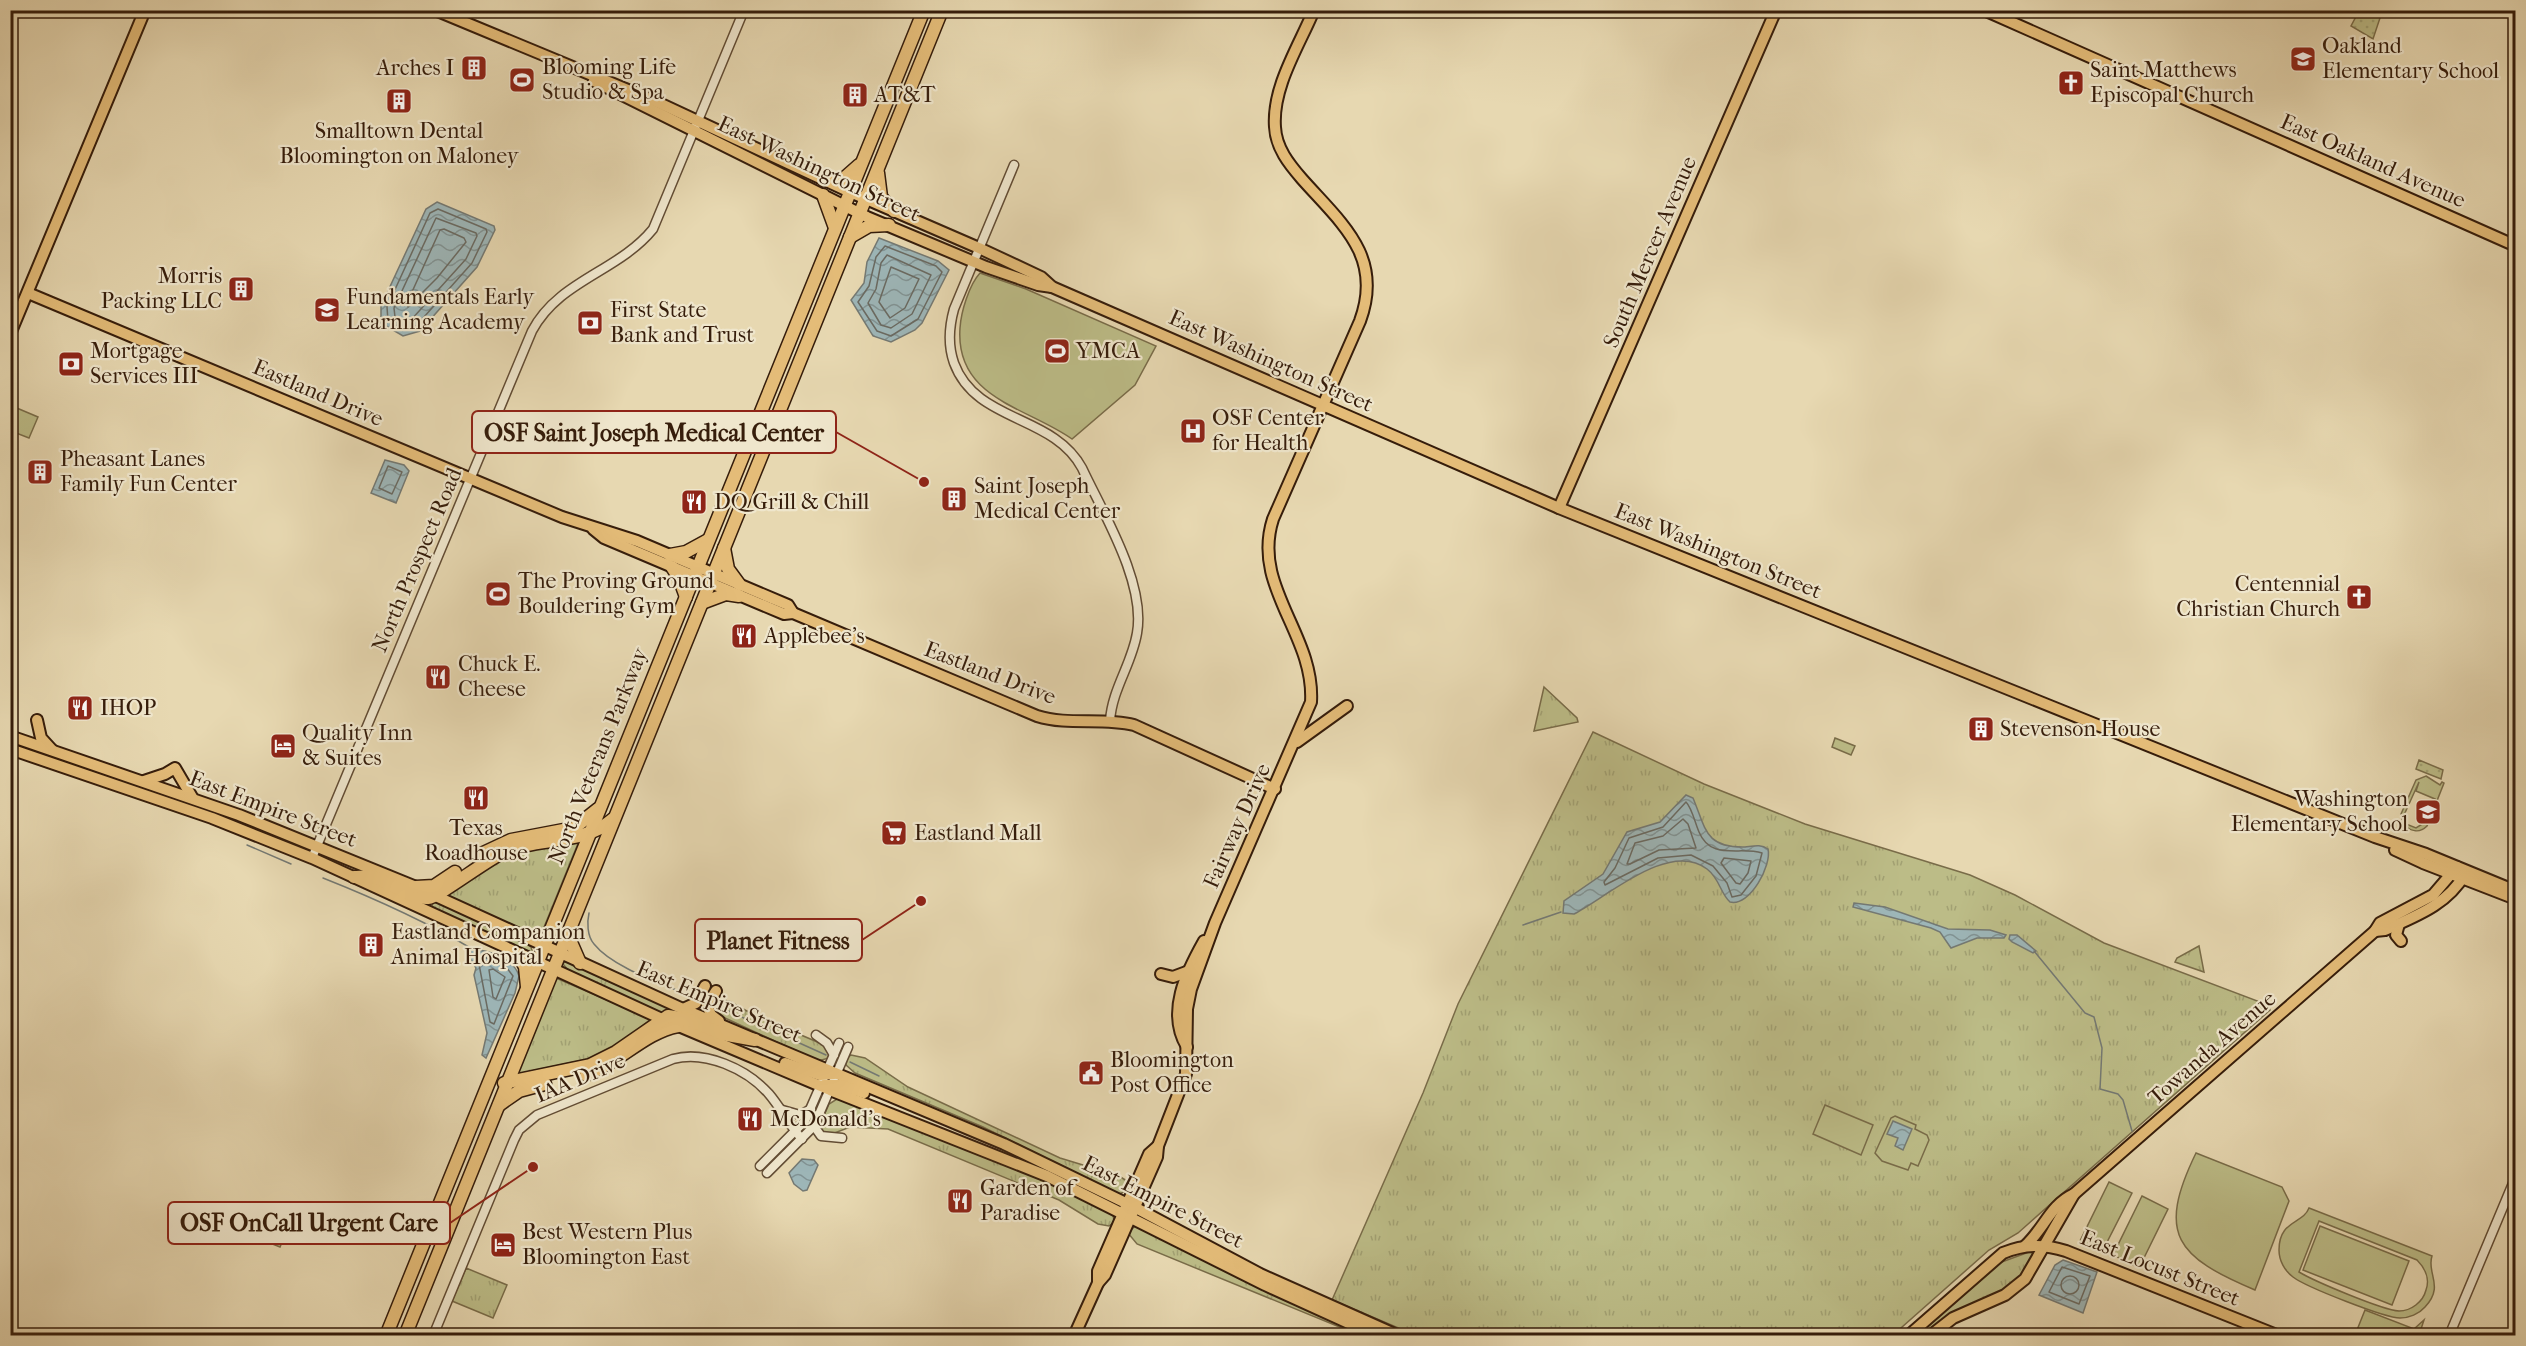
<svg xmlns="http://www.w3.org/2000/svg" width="2526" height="1346" font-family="'IM FELL French Canon',serif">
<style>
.grass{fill:url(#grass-tufts);stroke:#796c49;stroke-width:1.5}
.park{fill:url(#park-dots);stroke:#796c49;stroke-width:1.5}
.pitch{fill:#bcbc87;stroke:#796c49;stroke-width:1.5;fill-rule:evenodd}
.water{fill:url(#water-waves);stroke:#747973;stroke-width:1.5}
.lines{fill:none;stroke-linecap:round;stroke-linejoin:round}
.shore{stroke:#6a6a62;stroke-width:1.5}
.stream{stroke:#747973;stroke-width:1.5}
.minor-casing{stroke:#624c34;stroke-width:11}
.major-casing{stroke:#361d0b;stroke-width:14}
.highway-casing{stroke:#361d0b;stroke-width:15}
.minor{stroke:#efe6cc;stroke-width:8}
.major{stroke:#e4bc78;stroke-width:10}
.highway{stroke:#e4bc78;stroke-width:12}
.labels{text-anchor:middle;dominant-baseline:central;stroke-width:4.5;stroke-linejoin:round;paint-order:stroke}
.poi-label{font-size:22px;fill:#361d0b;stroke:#efe6cc;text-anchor:start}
.street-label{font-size:22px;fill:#361d0b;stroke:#efe6cc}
.leader{fill:none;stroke:#8f2418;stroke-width:2}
.callout-dot{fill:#8f2418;stroke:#efe6cc;stroke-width:2}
.callout{fill:#efe6cc;stroke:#8f2418;stroke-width:2}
.callout-label{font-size:24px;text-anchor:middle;font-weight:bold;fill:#361d0b}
</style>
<defs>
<pattern id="grass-tufts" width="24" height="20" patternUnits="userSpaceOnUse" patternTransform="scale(1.5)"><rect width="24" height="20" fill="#bcbc87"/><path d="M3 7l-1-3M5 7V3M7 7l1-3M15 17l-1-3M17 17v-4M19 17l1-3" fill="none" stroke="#a2a173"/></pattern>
<pattern id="park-dots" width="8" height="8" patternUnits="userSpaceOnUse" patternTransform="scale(1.5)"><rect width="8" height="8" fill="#bcbc87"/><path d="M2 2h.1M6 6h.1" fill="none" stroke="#a2a173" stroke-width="1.8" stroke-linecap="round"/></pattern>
<pattern id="water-waves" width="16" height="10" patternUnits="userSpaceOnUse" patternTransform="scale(1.5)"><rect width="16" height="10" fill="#9db6b8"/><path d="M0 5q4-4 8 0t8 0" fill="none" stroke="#819394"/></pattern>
</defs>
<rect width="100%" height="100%" fill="#e7d8b1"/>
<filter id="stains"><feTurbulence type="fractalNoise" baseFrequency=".00333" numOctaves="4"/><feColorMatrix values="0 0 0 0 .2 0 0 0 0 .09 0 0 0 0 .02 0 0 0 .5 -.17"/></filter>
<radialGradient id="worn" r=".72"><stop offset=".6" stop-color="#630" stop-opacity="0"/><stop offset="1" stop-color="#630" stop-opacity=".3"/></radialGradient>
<g class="grass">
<path d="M1544 687 1577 718 1578 722 1534 731Z"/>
<path d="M1593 732 1704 784 1805 824 1970 875 2015 895 2104 943 2268 1005 2270 1010 2018 1233 1989 1250 1893 1335H1415L1332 1300 1423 1093 1458 1004Z"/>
<path d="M579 841 540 937 445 895 507 854Z"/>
<path d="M434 901 521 940 531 947 533 954 431 908Z"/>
<path d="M2199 946 2204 972 2175 962 2177 958Z"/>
<path d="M565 961 673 1008 672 1011 658 1013 568 970 563 964Z"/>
<path d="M556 978 651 1019 619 1044 593 1058 517 1074Z"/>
<path d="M716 999 729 1001 754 1015 822 1044 830 1052 829 1058 818 1061 725 1018 714 1012 710 1004Z"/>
<path d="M851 1055 865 1058 908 1087 1060 1158 1119 1176 1127 1181 1128 1189 1120 1194 1113 1191 983 1127 855 1073 846 1065 847 1058Z"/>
<path d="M837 1099H843L1048 1181 1113 1214 1114 1222 1109 1226 1098 1224 1059 1200 888 1129 850 1127 832 1134H823L819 1127 829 1104Z"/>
<path d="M259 1211 290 1223 280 1247 250 1235Z"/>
<path d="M1135 1226 1142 1228 1366 1335H1359L1137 1244 1128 1233Z"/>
<path d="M2029 1252 2034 1253 2019 1281 1928 1335 1917 1336 1999 1263Z"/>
<path d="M466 1268 507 1285 493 1318 452 1301Z"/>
</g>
<g class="park">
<path d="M2359 11H2372L2381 15 2373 39 2351 26Z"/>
<path d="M2419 760 2443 770 2441 779 2416 769Z"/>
</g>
<g class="pitch">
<path d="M980 273 1026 289 1156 346 1135 385 1072 439C1027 407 955 399 960 328 961 312 969 285 980 273Z"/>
<path d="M12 406 38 417 29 438 11 431Z"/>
<path d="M1835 738 1855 746 1851 755 1832 747Z"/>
<path d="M2426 776 2440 785 2442 782 2444 783 2427 826C2419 834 2410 831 2403 824L2401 814 2416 780ZM2419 782 2416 791 2435 799 2424 823 2416 828 2406 824 2404 815Z"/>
<path d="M1825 1105 1873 1125 1861 1155 1813 1134Z"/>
<path d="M1895 1116 1916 1125 1915 1129 1927 1135 1929 1140 1918 1166 1911 1163 1908 1170 1882 1161 1875 1153 1891 1118Z"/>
<path d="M2196 1153 2282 1187 2289 1201 2255 1290C2177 1257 2156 1235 2196 1153Z"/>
<path d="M2109 1182 2132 1193 2102 1252 2080 1241Z"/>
<path d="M2142 1196 2168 1209 2139 1268 2113 1255Z"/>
<path d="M2309 1208 2432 1256C2426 1273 2445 1286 2425 1307 2419 1314 2409 1318 2400 1318 2385 1318 2306 1287 2293 1277 2285 1271 2279 1261 2279 1250 2279 1220 2303 1224 2309 1208ZM2319 1221 2417 1260C2425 1268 2430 1279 2426 1290 2423 1302 2411 1311 2399 1311 2382 1310 2314 1281 2299 1272Z"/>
<path d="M2320 1226 2409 1261 2392 1305 2303 1270Z"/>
<path d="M2365 1310 2414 1329 2424 1320 2420 1332 2430 1335H2355Z"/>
</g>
<g class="water">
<path d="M437 202 494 226 495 230 477 267 420 331 403 336 381 323V306L426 209Z"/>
<path d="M879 238 938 261 949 270 922 323 915 330 891 342 873 336 851 300 864 283 867 262Z"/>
<path d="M385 460 404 465 409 471 396 503 371 493Z"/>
<path d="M1686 795 1693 798C1706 829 1705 848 1745 847 1754 846 1761 844 1768 849 1772 865 1750 907 1730 902 1720 893 1720 879 1707 869 1669 840 1607 897 1574 914L1563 913 1564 901 1603 874 1627 832 1660 822Z"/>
<path d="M1854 903 1885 907 1948 929 1990 930 2006 935 2004 938H1977L1951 948 1940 932 1931 928 1853 907Z"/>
<path d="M2010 935H2017L2036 951 2033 953 2012 942 2009 939Z"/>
<path d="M471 949C488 950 514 958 519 976L515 993 486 1058 482 1055 487 1033 474 975 476 968 470 958Z"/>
<path d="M1893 1121 1912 1129 1903 1150 1895 1146 1898 1138 1887 1134Z"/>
<path d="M802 1159 814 1160 818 1165 807 1190 803 1191 794 1184 789 1173Z"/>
<path d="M2063 1260 2097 1272 2083 1313 2039 1295 2055 1265Z"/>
</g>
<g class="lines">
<g class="shore">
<path d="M438 209 486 229 487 232 472 263 416 326 404 329 388 321 387 307 430 213Z"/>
<path d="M436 218 476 233 477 236 466 259 411 320 405 322 395 317 394 308Z"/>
<path d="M444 229 464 238 466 242 437 278 408 307 407 303 440 230Z"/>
<path d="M885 246 936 266 942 272 918 319 891 336 877 331 858 302 869 286 876 257Z"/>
<path d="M887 255 931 275 912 314 891 328 881 325 868 303 876 289 881 263Z"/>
<path d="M891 267 919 279 905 308 890 318 879 302Z"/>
<path d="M388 466 402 472 392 494 379 488Z"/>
<path d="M1686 802C1692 808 1695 823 1699 832 1711 861 1740 846 1762 853L1756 876 1741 895 1732 897 1727 883 1713 866 1691 855 1658 858 1605 885 1604 882 1615 868 1629 838 1663 827Z"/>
<path d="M1683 819 1688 824 1696 848 1659 850 1630 864H1627L1635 843 1663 836Z"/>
<path d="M1724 858 1751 861 1748 873 1740 884 1736 883 1721 863Z"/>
<path d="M482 956 506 967 513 976 494 1024 490 1022 478 959Z"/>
<path d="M493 969 505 977 496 999 493 997 489 970Z"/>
<path d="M2062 1267 2090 1276 2079 1304 2049 1292Z"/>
<circle cx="2070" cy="1285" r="9"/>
</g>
<g class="stream">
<path d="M247 845 291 864"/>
<path d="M323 878C376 899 425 921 474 950"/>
<path d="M589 913C587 922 587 936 594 944 613 968 664 984 693 997"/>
<path d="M1523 925 1561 912"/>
<path d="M2034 951 2085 1013 2094 1017 2102 1048 2100 1089 2118 1094 2123 1100 2132 1131"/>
<path d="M715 1005 826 1055"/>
<path d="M850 1062 879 1076"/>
</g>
<defs>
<g id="minor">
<path d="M1014 165 954 309C949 327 948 346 954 363 976 423 1053 414 1082 468 1103 513 1146 583 1137 633 1132 664 1112 689 1110 721"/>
<path d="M312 858 532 331C559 280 618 272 653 229L744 10"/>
<path d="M816 1035 827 1043 834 1055"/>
<path d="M779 1109 800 1115 811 1109"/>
<path d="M814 1126 821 1136 842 1138"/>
<path d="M760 1166 805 1121 839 1043"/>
<path d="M767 1173 814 1126 848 1047"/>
<path d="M433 1336 514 1140 519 1130 537 1115 673 1059C705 1050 747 1069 769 1094 781 1108 789 1125 802 1139"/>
<path d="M2449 1336 2516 1176"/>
</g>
<g id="major">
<path d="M435 10 657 102 850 192 979 248 1041 277 1052 287 1559 508 2375 837 2426 854 2516 891"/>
<path d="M1984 10 2516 246"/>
<path d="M594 81 867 217 986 267 1038 285 1052 287"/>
<path d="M28 293 562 517 637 541 788 605 793 613"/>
<path d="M10 334 145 10"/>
<path d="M1559 508 1776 10"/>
<path d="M593 529 604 538 784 614 793 613 1037 716C1069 726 1102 717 1134 725L1275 789"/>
<path d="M37 720 41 738 52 750"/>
<path d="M10 736 239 815 416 887 683 1009 1004 1144 1136 1208 1260 1274 1399 1336"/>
<path d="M1297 742 1347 706"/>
<path d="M10 749 212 818 312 858 662 1019 830 1090 1047 1176 1265 1285 1377 1336"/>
<path d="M144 781 165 774 175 768 192 797"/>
<path d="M2395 850 2423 863 2516 899"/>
<path d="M2399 924 2396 935 2401 941"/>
<path d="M2375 931 2385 930C2416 916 2447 905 2465 874"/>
<path d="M1161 974 1173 977 1189 971"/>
<path d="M716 991 707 1005 711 1015 719 1021"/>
<path d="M683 1009 696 1003 705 986"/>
<path d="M1187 1047C1166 1012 1186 973 1204 941"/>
<path d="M785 1063 820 1075 834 1074"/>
<path d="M824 1085H841L864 1093"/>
<path d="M2025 1246C2044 1229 2050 1205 2074 1194L2375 931 2380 923 2433 895 2457 867"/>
<path d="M1098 1283V1271L1149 1154 1158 1146"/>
<path d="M1074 1336 1098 1283 1105 1275 1157 1157 1158 1146 1186 1074 1187 1009 1191 989 1215 923 1311 702C1315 634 1251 587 1273 519L1360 321C1384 256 1341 223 1302 179 1289 164 1276 148 1275 127 1272 87 1299 46 1314 10"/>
<path d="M1908 1336 2003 1253C2025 1244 2044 1244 2066 1251L2279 1336"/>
<path d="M1930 1336 1953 1318 2005 1295 2025 1279 2074 1194"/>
</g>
<g id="highway">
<path d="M878 173 881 197 894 211"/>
<path d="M824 180H842L859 165"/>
<path d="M823 195 835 228"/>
<path d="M850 237 869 226 889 225"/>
<path d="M724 548 728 569 739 584"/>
<path d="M670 555 686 552 708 540"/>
<path d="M672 567 679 578 686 597"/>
<path d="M702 603 726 594 739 596"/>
<path d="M479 855 511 840 574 828 598 809"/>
<path d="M354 877C360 877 367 876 373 877 391 882 408 899 428 898 439 897 487 859 506 851 541 837 584 845 613 819"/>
<path d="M416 887 434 886 455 872"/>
<path d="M570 930V940L580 963"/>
<path d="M518 954 525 967 527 987"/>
<path d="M586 1075C619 1063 645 1032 678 1026"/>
<path d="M504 1083 590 1065 616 1052 668 1016 687 1019 722 1034 755 1040"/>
<path d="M499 1105 519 1091 545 1084"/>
<path d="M386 1336 924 10"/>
<path d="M405 1336 942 10"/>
</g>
</defs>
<use href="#minor" class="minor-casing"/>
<use href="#major" class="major-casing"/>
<use href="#highway" class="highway-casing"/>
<use href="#minor" class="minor"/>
<use href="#major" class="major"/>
<use href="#highway" class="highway"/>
</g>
<defs>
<symbol id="school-square" viewBox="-11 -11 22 22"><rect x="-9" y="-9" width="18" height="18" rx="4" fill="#8f2418" stroke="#efe6cc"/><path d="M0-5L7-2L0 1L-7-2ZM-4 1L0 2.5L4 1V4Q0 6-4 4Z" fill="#fff"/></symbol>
<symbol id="building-square" viewBox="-11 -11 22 22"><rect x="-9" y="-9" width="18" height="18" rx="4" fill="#8f2418" stroke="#efe6cc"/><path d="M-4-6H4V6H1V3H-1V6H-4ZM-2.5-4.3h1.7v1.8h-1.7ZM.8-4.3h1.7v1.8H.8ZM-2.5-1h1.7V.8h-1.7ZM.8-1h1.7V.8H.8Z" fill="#fff"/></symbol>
<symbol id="stadium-square" viewBox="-11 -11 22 22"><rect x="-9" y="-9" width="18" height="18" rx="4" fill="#8f2418" stroke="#efe6cc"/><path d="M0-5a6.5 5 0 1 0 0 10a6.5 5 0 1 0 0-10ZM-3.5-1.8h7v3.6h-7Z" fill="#fff"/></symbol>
<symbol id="church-square" viewBox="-11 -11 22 22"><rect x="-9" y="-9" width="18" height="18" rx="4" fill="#8f2418" stroke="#efe6cc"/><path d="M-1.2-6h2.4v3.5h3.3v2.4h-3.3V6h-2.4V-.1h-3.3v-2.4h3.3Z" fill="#fff"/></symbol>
<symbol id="bank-square" viewBox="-11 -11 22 22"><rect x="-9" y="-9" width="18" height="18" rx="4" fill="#8f2418" stroke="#efe6cc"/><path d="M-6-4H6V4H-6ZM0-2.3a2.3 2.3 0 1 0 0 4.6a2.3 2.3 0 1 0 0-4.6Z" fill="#fff"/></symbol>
<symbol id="hospital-square" viewBox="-11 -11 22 22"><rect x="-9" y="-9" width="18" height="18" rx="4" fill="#8f2418" stroke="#efe6cc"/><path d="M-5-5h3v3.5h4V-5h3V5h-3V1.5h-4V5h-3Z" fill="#fff"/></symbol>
<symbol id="restaurant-square" viewBox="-11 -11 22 22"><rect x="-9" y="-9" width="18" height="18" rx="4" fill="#8f2418" stroke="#efe6cc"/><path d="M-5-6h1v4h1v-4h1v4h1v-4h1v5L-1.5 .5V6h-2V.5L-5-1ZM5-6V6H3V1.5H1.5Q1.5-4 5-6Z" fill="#fff"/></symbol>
<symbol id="hotel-square" viewBox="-11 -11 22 22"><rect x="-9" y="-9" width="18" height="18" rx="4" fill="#8f2418" stroke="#efe6cc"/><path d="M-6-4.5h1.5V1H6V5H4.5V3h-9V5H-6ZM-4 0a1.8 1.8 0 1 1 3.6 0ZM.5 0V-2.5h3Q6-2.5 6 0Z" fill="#fff"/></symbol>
<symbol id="supermarket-square" viewBox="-11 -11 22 22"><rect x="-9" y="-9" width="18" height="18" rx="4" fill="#8f2418" stroke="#efe6cc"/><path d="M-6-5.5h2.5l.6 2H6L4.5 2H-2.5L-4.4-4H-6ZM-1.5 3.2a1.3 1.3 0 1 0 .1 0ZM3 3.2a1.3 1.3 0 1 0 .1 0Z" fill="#fff"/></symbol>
<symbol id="civic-square" viewBox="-11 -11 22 22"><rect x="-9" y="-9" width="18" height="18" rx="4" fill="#8f2418" stroke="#efe6cc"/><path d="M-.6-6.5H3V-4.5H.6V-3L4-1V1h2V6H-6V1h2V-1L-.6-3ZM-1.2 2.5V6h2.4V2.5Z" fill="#fff"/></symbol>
</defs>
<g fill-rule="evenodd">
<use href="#school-square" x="2288" y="44" width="30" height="30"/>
<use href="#building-square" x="459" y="53" width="30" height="30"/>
<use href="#stadium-square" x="507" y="65" width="30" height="30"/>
<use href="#church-square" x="2056" y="68" width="30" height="30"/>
<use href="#building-square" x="840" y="80" width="30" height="30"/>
<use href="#building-square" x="384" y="86" width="30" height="30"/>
<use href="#building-square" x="226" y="274" width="30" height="30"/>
<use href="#school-square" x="312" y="295" width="30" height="30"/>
<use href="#bank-square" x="575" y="308" width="30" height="30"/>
<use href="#stadium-square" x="1042" y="336" width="30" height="30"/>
<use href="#bank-square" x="56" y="349" width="30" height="30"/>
<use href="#hospital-square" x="1178" y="416" width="30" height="30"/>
<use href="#building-square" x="25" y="457" width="30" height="30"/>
<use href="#building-square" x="939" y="484" width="30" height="30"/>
<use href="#restaurant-square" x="679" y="487" width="30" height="30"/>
<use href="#stadium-square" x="483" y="579" width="30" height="30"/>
<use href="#church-square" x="2344" y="582" width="30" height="30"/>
<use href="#restaurant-square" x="729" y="621" width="30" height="30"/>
<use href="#restaurant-square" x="423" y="662" width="30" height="30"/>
<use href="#restaurant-square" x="65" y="693" width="30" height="30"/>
<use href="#building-square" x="1966" y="714" width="30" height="30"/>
<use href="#hotel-square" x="268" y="731" width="30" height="30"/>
<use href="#restaurant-square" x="461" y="783" width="30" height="30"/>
<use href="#school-square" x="2413" y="797" width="30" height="30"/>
<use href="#supermarket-square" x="879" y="818" width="30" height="30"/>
<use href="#building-square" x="356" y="930" width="30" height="30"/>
<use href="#civic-square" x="1076" y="1058" width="30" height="30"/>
<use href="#restaurant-square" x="735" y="1104" width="30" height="30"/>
<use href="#restaurant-square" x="945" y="1186" width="30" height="30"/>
<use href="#hotel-square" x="488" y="1230" width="30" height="30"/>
</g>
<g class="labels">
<g class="poi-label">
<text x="2322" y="46">Oakland<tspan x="2322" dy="25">Elementary School</tspan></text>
<text x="542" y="67">Blooming Life<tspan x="542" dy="25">Studio &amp; Spa</tspan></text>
<text x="454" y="68" text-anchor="end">Arches I</text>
<text x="2090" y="70">Saint Matthews<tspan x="2090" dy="25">Episcopal Church</tspan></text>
<text x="874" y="95">AT&amp;T</text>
<text x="399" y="131" text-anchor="middle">Smalltown Dental<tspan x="399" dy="25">Bloomington on Maloney</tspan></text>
<text x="222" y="276" text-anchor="end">Morris<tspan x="222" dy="25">Packing LLC</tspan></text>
<text x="346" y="297">Fundamentals Early<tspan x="346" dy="25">Learning Academy</tspan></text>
<text x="610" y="310">First State<tspan x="610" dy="25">Bank and Trust</tspan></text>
<text x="90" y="351">Mortgage<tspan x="90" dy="25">Services III</tspan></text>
<text x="1076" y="351">YMCA</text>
<text x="1212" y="418">OSF Center<tspan x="1212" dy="25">for Health</tspan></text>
<text x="60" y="459">Pheasant Lanes<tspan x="60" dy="25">Family Fun Center</tspan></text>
<text x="974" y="486">Saint Joseph<tspan x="974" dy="25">Medical Center</tspan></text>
<text x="714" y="502">DQ Grill &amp; Chill</text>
<text x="518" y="581">The Proving Ground<tspan x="518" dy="25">Bouldering Gym</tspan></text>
<text x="2340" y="584" text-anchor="end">Centennial<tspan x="2340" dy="25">Christian Church</tspan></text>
<text x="764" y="636">Applebee's</text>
<text x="458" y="664">Chuck E.<tspan x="458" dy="25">Cheese</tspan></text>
<text x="100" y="708">IHOP</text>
<text x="2000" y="729">Stevenson House</text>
<text x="302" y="733">Quality Inn<tspan x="302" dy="25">&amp; Suites</tspan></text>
<text x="2408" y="799" text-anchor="end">Washington<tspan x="2408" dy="25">Elementary School</tspan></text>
<text x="476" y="828" text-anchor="middle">Texas<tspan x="476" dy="25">Roadhouse</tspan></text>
<text x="914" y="833">Eastland Mall</text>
<text x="391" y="932">Eastland Companion<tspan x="391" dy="25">Animal Hospital</tspan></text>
<text x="1110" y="1060">Bloomington<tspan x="1110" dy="25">Post Office</tspan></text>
<text x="770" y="1119">McDonald's</text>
<text x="980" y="1188">Garden of<tspan x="980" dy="25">Paradise</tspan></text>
<text x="522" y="1232">Best Western Plus<tspan x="522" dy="25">Bloomington East</tspan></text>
</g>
<g class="street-label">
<text transform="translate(2373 161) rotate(24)">East Oakland Avenue</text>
<text transform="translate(819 169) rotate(25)">East Washington Street</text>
<text transform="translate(1650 252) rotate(-67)">South Mercer Avenue</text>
<text transform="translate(1271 361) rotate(24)">East Washington Street</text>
<text transform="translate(318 393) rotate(23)">Eastland Drive</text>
<text transform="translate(1718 551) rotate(22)">East Washington Street</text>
<text transform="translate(417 560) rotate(-67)">North Prospect Road</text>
<text transform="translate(990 673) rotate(21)">Eastland Drive</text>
<text transform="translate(598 756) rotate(-68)">North Veterans Parkway</text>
<text transform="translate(273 809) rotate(21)">East Empire Street</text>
<text transform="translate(1237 826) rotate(-66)">Fairway Drive</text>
<text transform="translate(719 1002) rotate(23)">East Empire Street</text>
<text transform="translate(2212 1048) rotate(-41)">Towanda Avenue</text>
<text transform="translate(580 1078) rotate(-23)">IAA Drive</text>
<text transform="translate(1163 1202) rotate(27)">East Empire Street</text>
<text transform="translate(2160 1268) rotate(22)">East Locust Street</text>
</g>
</g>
<path class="leader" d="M924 482L836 432M921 901L862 940M533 1167L450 1223"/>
<g class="callout-dot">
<circle cx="924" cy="482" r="6"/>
<circle cx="921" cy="901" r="6"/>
<circle cx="533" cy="1167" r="6"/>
</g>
<g class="callout">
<rect x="472" y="411" width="364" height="42" rx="6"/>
<rect x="695" y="919" width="167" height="42" rx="6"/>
<rect x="168" y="1202" width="282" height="42" rx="6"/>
</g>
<g class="callout-label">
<text x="654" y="441">OSF Saint Joseph Medical Center</text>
<text x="778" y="949">Planet Fitness</text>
<text x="309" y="1231">OSF OnCall Urgent Care</text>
</g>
<rect width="2526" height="1346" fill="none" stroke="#e7d8b1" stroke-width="36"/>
<rect x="12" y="12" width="2502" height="1322" fill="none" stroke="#361d0b" stroke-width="3"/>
<rect x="18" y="18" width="2490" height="1310" fill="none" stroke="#361d0b" stroke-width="1.5"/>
<rect width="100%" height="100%" filter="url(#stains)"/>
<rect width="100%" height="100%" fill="url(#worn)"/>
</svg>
